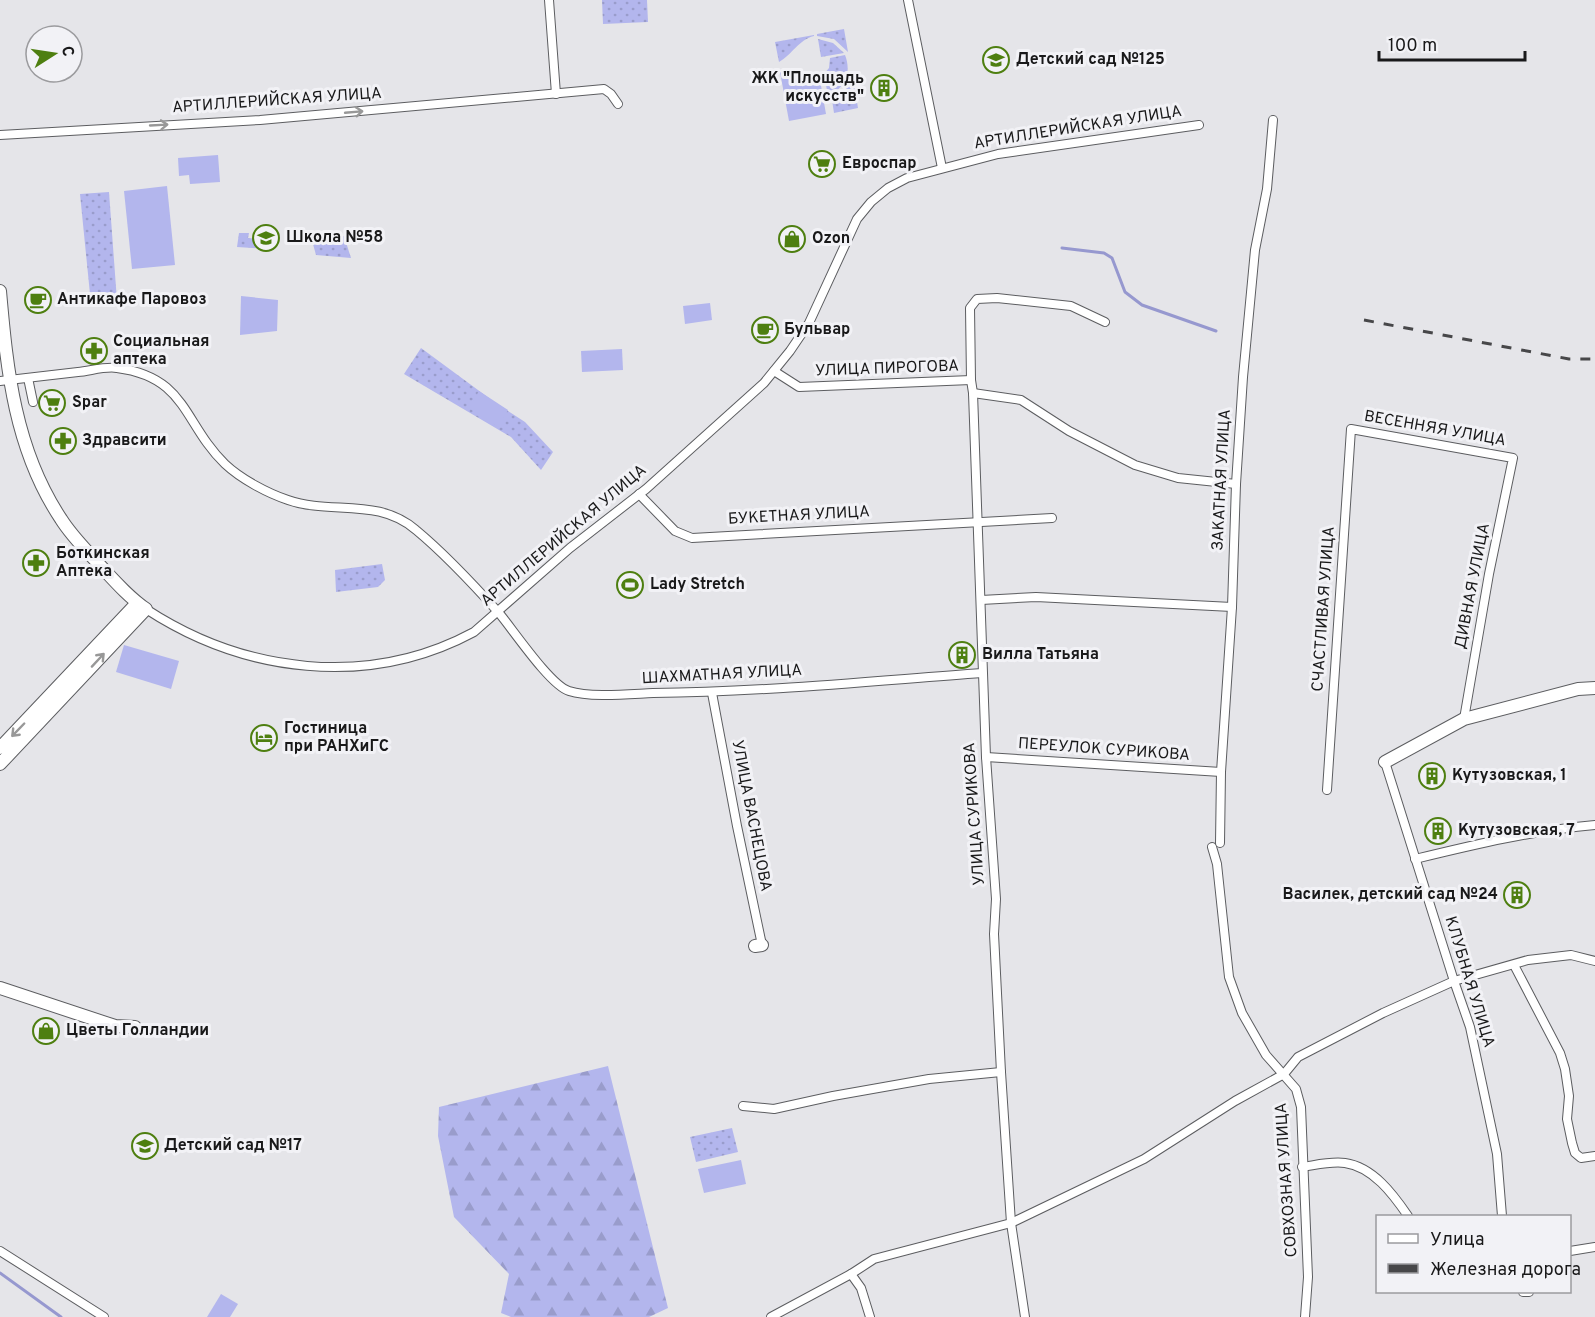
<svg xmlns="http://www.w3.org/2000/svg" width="1595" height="1317" font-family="Overpass,sans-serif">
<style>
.grass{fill:url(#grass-dots)}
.forest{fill:url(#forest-firs)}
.garden{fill:#b3b6ed}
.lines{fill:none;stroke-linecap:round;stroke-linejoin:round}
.stream{stroke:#9698cf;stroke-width:3}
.street-casing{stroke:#5c5d60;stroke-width:10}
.secondary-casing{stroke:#5c5d60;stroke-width:14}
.street{stroke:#fff;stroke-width:8}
.secondary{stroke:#fff;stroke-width:12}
.rail{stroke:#474749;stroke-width:3;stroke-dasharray:10 10;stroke-linecap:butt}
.oneway{stroke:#989898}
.labels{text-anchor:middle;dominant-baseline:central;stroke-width:6;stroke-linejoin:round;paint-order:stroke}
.poi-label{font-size:16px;font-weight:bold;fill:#19191a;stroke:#f2f2f6;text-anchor:start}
.street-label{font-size:16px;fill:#19191a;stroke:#f2f2f6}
</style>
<defs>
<pattern id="grass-dots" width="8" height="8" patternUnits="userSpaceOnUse" patternTransform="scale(1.5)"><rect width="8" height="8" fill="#b3b6ed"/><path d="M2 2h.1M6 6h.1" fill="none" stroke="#999ccb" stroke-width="1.8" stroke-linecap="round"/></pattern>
<pattern id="forest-firs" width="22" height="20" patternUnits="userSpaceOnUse" patternTransform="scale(1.5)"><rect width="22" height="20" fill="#b3b6ed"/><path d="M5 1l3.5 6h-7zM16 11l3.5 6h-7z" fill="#999ccb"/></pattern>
</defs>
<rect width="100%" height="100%" fill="#e5e5e9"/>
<g class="grass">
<path d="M602 0H647L648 22 603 24Z"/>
<path d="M844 29 848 52 834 39 817 36V34Z"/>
<path d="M814 35V36C798 40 792 55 779 62L775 42Z"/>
<path d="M818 39 833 43 844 53 821 57Z"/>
<path d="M845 55C852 73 845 88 828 96L824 74 829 68 830 58Z"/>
<path d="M853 78 858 108 834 113 832 100 843 93Z"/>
<path d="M109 192 117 301 91 304 80 194Z"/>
<path d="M239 233H249L248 238 268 240V249L237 247Z"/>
<path d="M344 236 351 258 316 255 313 244Z"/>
<path d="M421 348 497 404 525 422 553 452 541 470 511 437 404 374Z"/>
<path d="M382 564 385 580 378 587 336 592 335 570Z"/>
<path d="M732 1128 738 1152 696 1162 690 1137Z"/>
</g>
<path class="forest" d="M608 1066 668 1308 649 1317H511L501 1313 509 1274 454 1217 438 1136 439 1107Z"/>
<g class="garden">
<path d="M791 70C797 81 808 85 820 80L826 114 789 121 780 72Z"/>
<path d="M218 155 220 182 190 184 189 175 179 176 178 158Z"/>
<path d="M167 186 175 265 132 269 124 191Z"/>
<path d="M241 296 278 300 277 331 240 335Z"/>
<path d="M710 303 712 320 685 324 683 306Z"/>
<path d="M622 349 623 370 582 372 581 351Z"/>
<path d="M479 391 508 410 498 427 469 408Z"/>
<path d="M124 645 179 661 171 689 116 672Z"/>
<path d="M741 1160 746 1184 704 1193 698 1169Z"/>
<path d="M221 1294 238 1304 230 1317H207Z"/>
</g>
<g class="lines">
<g class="stream">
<path d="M1062 248 1104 253 1112 258 1125 292 1142 305 1216 331"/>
<path d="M0 1273 61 1317"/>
</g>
<defs>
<g id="street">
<path d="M549 0 556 94"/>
<path d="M908 0 942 168"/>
<path d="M0 135 260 120 604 89 611 94 618 104"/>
<path d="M774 371 799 387 971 380"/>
<path d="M28 378 33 402"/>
<path d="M0 381C26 378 52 375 78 372 90 371 105 366 117 368 187 377 183 423 225 464 241 479 267 493 288 500 331 515 378 497 416 530 445 554 473 584 499 613 514 631 550 685 569 691 590 698 630 694 653 693 763 692 872 681 982 673"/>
<path d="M973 393 1021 400 1069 431 1135 465 1178 478 1236 484"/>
<path d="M639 494 675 531 692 538 1052 518"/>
<path d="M981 600 1036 597 1232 607"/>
<path d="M146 609C244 673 368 689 474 632L570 548 646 489 764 383 790 351 809 323 857 219 871 202 888 188 907 178 998 154 1199 125"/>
<path d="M712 693 737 826 762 945"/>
<path d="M986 757 1221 772"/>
<path d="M1385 762 1454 981 1470 1027 1497 1154 1502 1216"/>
<path d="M1327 790 1351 429 1513 458 1489 574 1464 719"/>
<path d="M1220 843 1221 772 1232 607 1236 484 1243 377 1255 250 1267 189 1273 120"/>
<path d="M1212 847 1217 864 1229 977 1242 1013 1266 1055 1296 1089 1301 1107 1308 1277 1305 1317"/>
<path d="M1415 859C1477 844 1531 831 1595 825"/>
<path d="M1514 965 1560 1053 1565 1069 1569 1096 1567 1119 1572 1143 1575 1153 1581 1158 1595 1156"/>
<path d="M743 1106 774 1109 833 1096 929 1079 1001 1072"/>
<path d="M1302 1167C1316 1165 1331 1161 1345 1163 1373 1167 1393 1194 1408 1216"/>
<path d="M0 1251 104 1317"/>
<path d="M1570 1251 1595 1247"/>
<path d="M851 1274 861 1288 870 1317"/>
<path d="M1523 1292H1529"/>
<path d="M771 1317 851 1274 874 1259 1011 1223 1144 1159 1235 1101 1284 1074 1298 1057 1383 1013 1454 981 1528 960 1571 955 1595 961"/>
<path d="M1025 1317 1011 1223 1001 1072 994 934 996 899 986 757 973 393 971 380 970 308 977 299 997 298 1071 306 1105 322"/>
</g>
<g id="secondary">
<path d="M0 291C7 371 15 450 61 519 71 535 84 548 96 561 112 578 127 596 146 609L0 764"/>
<path d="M0 748 137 603"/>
<path d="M1385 762 1464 719 1578 689 1595 688"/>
<path d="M755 946 762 945"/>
<path d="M0 988 115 1026 135 1027"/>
</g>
</defs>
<use href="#street" class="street-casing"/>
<use href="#secondary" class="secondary-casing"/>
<use href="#street" class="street"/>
<use href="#secondary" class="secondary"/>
<path class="rail" d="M1364 320 1569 359H1595"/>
</g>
<defs><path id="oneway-shaft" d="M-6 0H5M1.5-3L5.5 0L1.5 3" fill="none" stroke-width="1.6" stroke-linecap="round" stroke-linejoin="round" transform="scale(1.5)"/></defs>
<g class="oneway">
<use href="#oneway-shaft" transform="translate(354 112) rotate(-5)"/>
<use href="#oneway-shaft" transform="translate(159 125) rotate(-3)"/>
<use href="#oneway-shaft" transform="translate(98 660) rotate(-47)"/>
<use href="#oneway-shaft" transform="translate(18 730) rotate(134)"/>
</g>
<defs>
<symbol id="school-ring" viewBox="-11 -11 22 22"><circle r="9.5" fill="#f2f2f6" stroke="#4e7f10" stroke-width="1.5"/><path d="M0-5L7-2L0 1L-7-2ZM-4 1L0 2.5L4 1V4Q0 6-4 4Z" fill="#4e7f10"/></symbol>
<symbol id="building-ring" viewBox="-11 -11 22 22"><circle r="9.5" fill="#f2f2f6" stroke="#4e7f10" stroke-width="1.5"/><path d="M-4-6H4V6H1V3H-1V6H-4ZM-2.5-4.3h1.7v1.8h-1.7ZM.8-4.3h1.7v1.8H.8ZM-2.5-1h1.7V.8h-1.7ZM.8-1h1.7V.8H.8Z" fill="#4e7f10"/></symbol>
<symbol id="supermarket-ring" viewBox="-11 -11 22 22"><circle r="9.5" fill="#f2f2f6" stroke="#4e7f10" stroke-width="1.5"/><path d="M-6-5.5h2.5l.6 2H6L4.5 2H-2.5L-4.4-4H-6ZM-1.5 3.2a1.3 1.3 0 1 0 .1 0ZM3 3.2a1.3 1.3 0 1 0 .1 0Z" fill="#4e7f10"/></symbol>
<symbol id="shop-ring" viewBox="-11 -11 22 22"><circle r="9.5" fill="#f2f2f6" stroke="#4e7f10" stroke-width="1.5"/><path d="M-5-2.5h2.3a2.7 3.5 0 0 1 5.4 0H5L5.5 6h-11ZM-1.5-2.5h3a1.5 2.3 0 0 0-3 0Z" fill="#4e7f10"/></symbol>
<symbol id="cafe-ring" viewBox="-11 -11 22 22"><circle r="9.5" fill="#f2f2f6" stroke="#4e7f10" stroke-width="1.5"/><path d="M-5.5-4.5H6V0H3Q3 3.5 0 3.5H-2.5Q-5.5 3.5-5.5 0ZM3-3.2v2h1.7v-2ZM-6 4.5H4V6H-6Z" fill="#4e7f10"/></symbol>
<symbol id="pharmacy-ring" viewBox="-11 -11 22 22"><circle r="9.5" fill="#f2f2f6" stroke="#4e7f10" stroke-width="1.5"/><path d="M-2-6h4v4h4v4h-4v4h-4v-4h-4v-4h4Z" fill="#4e7f10"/></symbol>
<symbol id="stadium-ring" viewBox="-11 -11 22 22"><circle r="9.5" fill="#f2f2f6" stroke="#4e7f10" stroke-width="1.5"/><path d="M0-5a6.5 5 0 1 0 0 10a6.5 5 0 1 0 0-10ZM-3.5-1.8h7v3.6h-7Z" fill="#4e7f10"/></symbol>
<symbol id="hotel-ring" viewBox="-11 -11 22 22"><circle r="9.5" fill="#f2f2f6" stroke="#4e7f10" stroke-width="1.5"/><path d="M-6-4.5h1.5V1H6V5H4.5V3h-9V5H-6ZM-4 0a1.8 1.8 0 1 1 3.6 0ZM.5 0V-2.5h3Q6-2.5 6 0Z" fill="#4e7f10"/></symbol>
</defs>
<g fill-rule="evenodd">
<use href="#school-ring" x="981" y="45" width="30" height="30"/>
<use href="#building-ring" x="869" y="73" width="30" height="30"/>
<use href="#supermarket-ring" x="807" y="149" width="30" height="30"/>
<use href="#school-ring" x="251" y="223" width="30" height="30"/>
<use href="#shop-ring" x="777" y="224" width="30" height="30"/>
<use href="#cafe-ring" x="23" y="285" width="30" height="30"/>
<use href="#cafe-ring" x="750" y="315" width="30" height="30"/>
<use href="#pharmacy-ring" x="79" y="336" width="30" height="30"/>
<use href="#supermarket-ring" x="37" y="388" width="30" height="30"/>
<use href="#pharmacy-ring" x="48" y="426" width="30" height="30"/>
<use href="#pharmacy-ring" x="21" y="548" width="30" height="30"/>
<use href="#stadium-ring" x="615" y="570" width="30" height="30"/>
<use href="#building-ring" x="947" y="640" width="30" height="30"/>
<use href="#hotel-ring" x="249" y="723" width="30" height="30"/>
<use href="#building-ring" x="1417" y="761" width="30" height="30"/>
<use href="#building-ring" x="1423" y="816" width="30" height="30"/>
<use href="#building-ring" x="1502" y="880" width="30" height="30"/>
<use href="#shop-ring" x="31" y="1016" width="30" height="30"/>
<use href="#school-ring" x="130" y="1131" width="30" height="30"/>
</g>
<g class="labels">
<g class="poi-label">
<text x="1016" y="60">Детский сад №125</text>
<text x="864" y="79" text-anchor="end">ЖК "Площадь<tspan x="864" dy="18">искусств"</tspan></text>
<text x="842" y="164">Евроспар</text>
<text x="286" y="238">Школа №58</text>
<text x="812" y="239">Ozon</text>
<text x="57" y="300">Антикафе Паровоз</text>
<text x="784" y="330">Бульвар</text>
<text x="113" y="342">Социальная<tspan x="113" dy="18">аптека</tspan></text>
<text x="72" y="403">Spar</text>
<text x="82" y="441">Здравсити</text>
<text x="56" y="554">Боткинская<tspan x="56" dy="18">Аптека</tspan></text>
<text x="650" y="585">Lady Stretch</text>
<text x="982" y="655">Вилла Татьяна</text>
<text x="284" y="729">Гостиница<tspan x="284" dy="18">при РАНХиГС</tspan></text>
<text x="1452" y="776">Кутузовская, 1</text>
<text x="1458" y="831">Кутузовская, 7</text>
<text x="1498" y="895" text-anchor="end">Василек, детский сад №24</text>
<text x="66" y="1031">Цветы Голландии</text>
<text x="164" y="1146">Детский сад №17</text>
</g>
<g class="street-label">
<text transform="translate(277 101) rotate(-4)">АРТИЛЛЕРИЙСКАЯ УЛИЦА</text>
<text transform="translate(1078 128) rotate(-9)">АРТИЛЛЕРИЙСКАЯ УЛИЦА</text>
<text transform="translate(887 369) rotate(-2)">УЛИЦА ПИРОГОВА</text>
<text transform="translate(1435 429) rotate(10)">ВЕСЕННЯЯ УЛИЦА</text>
<text transform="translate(1222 480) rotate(-87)">ЗАКАТНАЯ УЛИЦА</text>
<text transform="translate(799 516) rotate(-3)">БУКЕТНАЯ УЛИЦА</text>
<text transform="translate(564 536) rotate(-40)">АРТИЛЛЕРИЙСКАЯ УЛИЦА</text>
<text transform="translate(1473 586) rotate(-79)">ДИВНАЯ УЛИЦА</text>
<text transform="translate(1324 609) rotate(-86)">СЧАСТЛИВАЯ УЛИЦА</text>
<text transform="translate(722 675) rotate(-3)">ШАХМАТНАЯ УЛИЦА</text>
<text transform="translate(1104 750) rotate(4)">ПЕРЕУЛОК СУРИКОВА</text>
<text transform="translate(975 814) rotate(-94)">УЛИЦА СУРИКОВА</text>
<text transform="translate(751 816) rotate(79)">УЛИЦА ВАСНЕЦОВА</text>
<text transform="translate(1469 982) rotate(73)">КЛУБНАЯ УЛИЦА</text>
<text transform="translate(1287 1180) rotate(-94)">СОВХОЗНАЯ УЛИЦА</text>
</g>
</g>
<rect x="1376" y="1215" width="195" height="78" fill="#f2f2f6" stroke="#9b9b9e" stroke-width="1.5"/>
<rect x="1388" y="1234" width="30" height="9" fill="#ffffff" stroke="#9b9b9e" stroke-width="1.5"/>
<text x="1430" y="1245" font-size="18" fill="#19191a">Улица</text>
<rect x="1388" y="1264" width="30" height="9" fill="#474749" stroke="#9b9b9e" stroke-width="1.5"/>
<text x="1430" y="1275" font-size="18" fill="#19191a">Железная дорога</text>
<g transform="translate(54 54) rotate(78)"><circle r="28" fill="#f2f2f6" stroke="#9b9b9e" stroke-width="1.5"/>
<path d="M0-4.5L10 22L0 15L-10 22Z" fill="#4e7f10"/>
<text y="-9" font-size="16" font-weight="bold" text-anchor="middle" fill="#19191a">С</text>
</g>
<path d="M1379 51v9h146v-9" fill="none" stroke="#19191a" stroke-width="3"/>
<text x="1388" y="51" font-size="18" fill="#19191a" stroke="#f2f2f6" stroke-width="4.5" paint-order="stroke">100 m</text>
</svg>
